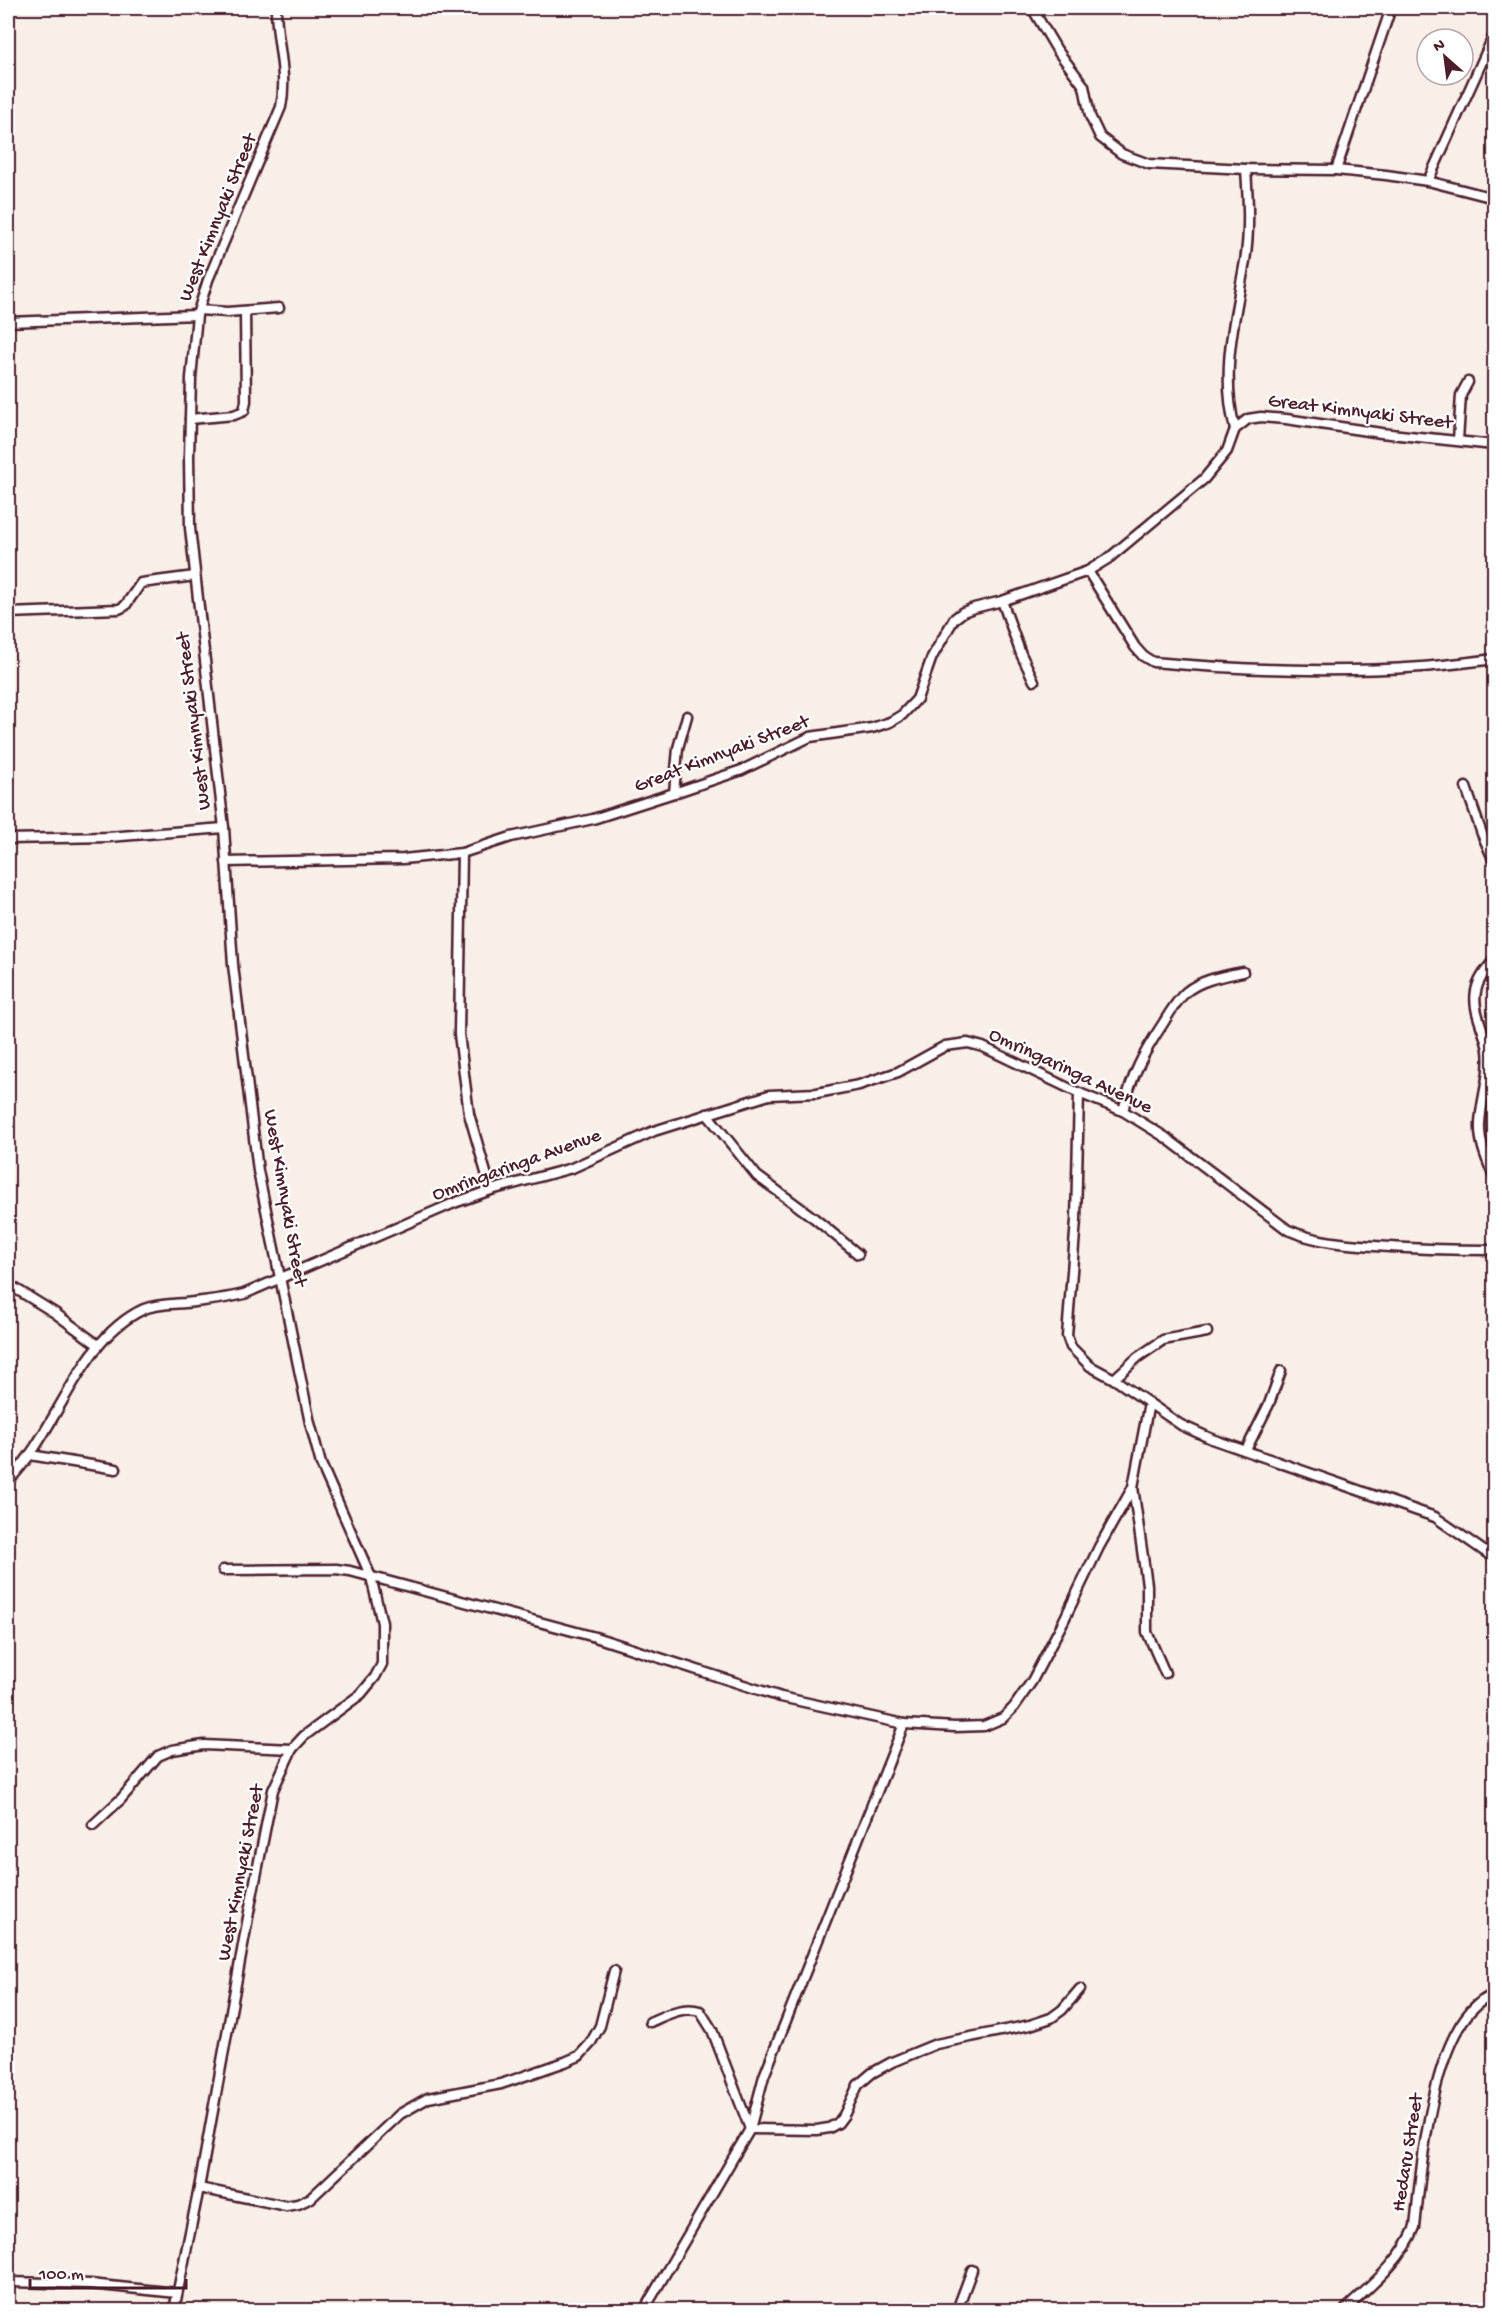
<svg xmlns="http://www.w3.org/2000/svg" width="1502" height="2318" font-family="'Gochi Hand',sans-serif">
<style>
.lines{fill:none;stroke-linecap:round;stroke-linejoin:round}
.street-casing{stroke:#4a1f2b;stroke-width:13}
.street{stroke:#fff;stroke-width:8}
.labels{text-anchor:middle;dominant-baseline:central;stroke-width:4.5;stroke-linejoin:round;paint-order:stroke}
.street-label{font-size:20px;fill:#4a1f2b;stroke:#fff}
</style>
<rect width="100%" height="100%" fill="#f9efe9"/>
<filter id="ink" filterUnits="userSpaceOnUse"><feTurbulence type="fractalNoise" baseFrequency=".0167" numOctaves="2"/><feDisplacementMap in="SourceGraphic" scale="12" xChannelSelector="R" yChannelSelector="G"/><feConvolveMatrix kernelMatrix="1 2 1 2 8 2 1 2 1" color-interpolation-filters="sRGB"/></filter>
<g filter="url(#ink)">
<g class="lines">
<defs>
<g id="street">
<path d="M1032 8 1057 50 1084 86 1090 116 1100 137 1122 154 1149 164 1246 169 1336 170 1386 175 1428 181 1494 198"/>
<path d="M1336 170 1391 8"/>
<path d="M1428 181 1494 35"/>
<path d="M199 310 227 312 279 308"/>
<path d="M8 322 197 315"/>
<path d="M190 419 234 415 244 411 246 401 245 312"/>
<path d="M1235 429C1220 369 1235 320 1245 261 1250 231 1248 199 1246 169"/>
<path d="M1458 440 1461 395 1468 382"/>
<path d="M1088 571 1135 647 1143 656 1153 662C1241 670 1333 673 1422 667 1446 665 1470 662 1494 659"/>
<path d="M1002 601 1021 654 1034 681"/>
<path d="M8 613 119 609 125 606 141 583 195 576"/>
<path d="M1466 787 1482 834 1494 861"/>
<path d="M674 793 678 748 687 716"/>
<path d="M8 839 108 837 224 828"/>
<path d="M462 853 459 1034 469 1114 491 1190"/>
<path d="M226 862 403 859 462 853 511 837 593 819 677 792 742 770 810 737 872 728 890 722 902 715 917 699 932 657 954 619 963 612 974 608 1002 601 1088 571 1109 558 1204 479 1227 451 1235 429 1248 419 1261 417 1286 419 1381 433 1494 445"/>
<path d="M1494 960C1487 969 1478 979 1476 991 1472 1012 1485 1030 1488 1050 1491 1075 1481 1099 1480 1124 1479 1143 1487 1160 1494 1177"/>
<path d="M1079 1093 1076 1220 1067 1336 1071 1347 1090 1366 1114 1379 1181 1425 1212 1439 1435 1517 1494 1558"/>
<path d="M1123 1111C1132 1074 1143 1054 1164 1022 1170 1012 1177 1000 1186 992 1202 979 1224 976 1243 972"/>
<path d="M707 1114 757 1176 814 1218 858 1254"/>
<path d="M8 1284 55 1313 98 1345"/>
<path d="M1114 1379 1138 1357 1163 1340 1207 1332"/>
<path d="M1246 1450 1269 1404 1281 1371"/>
<path d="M30 1455 116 1469"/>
<path d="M8 1481C58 1432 78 1339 144 1309 156 1304 172 1304 185 1303 205 1301 224 1299 244 1294L454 1203 491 1190 572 1168 654 1131 769 1095 817 1093 859 1085 898 1072 945 1046 968 1043 983 1047 1079 1093 1123 1111 1165 1137 1288 1230C1316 1242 1344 1244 1374 1246 1414 1249 1454 1250 1494 1250"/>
<path d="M1133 1487 1147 1585V1632L1165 1673"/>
<path d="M223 1570 336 1569 350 1571 595 1637 781 1697 904 1724 955 1727 984 1726 1003 1718 1014 1707 1032 1681 1063 1622 1099 1547 1133 1487 1149 1403"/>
<path d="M93 1825 121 1799 158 1756 172 1750 204 1745 292 1749"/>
<path d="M650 2022C666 2015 682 2006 700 2011L712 2030 750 2129 817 2130 829 2128 838 2123 844 2115 858 2085 872 2073 892 2062 936 2044 1030 2025 1051 2018 1062 2010 1080 1989"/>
<path d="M199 2188 286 2206 298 2204 311 2198 400 2114 428 2098 501 2084 565 2062 579 2056 590 2044 600 2026 614 1971"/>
<path d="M8 2282 90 2284 177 2293"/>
<path d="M174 2310 199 2188 249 1912 273 1790 292 1749 304 1736 361 1694 375 1677 382 1664V1623L371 1577 321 1464 310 1423 258 1171 233 965 224 828 190 528 189 457 191 378 197 315 208 280 281 107C288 73 276 41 276 8"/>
<path d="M644 2310 750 2129 764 2076 904 1724"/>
<path d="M957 2310 972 2270"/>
<path d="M1345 2310C1371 2285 1401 2262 1415 2227 1421 2172 1432 2015 1494 1995"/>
</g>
</defs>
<use href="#street" class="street-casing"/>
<use href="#street" class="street"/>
</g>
</g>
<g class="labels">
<g class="street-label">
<text transform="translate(219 218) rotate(-68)">West Kimnyaki Street</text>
<text transform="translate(1360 413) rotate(7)">Great Kimnyaki Street</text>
<text transform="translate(195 721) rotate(-97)">West Kimnyaki Street</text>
<text transform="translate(722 755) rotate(-21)">Great Kimnyaki Street</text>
<text transform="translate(1070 1072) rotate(25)">Omringaringa Avenue</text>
<text transform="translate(517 1166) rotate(-20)">Omringaringa Avenue</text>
<text transform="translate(284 1198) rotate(80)">West Kimnyaki Street</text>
<text transform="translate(242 1873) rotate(-79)">West Kimnyaki Street</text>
<text transform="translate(1409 2153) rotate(-81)">Hedaru Street</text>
</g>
</g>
<rect width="1502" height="2318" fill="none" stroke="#fff" stroke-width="30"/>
<rect x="15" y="15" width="1472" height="2288" fill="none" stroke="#4a1f2b" stroke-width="2" filter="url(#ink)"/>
<g transform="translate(1445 57) rotate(332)"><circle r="28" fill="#ffffff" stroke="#b7a5aa" stroke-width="1.5"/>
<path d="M0-4.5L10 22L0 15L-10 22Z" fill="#4a1f2b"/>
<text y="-9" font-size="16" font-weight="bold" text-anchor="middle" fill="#4a1f2b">N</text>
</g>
<path d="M30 2279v9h156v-9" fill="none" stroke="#4a1f2b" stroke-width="3"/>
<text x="39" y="2279" font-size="18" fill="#4a1f2b" stroke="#ffffff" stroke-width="4.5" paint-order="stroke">100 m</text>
</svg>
